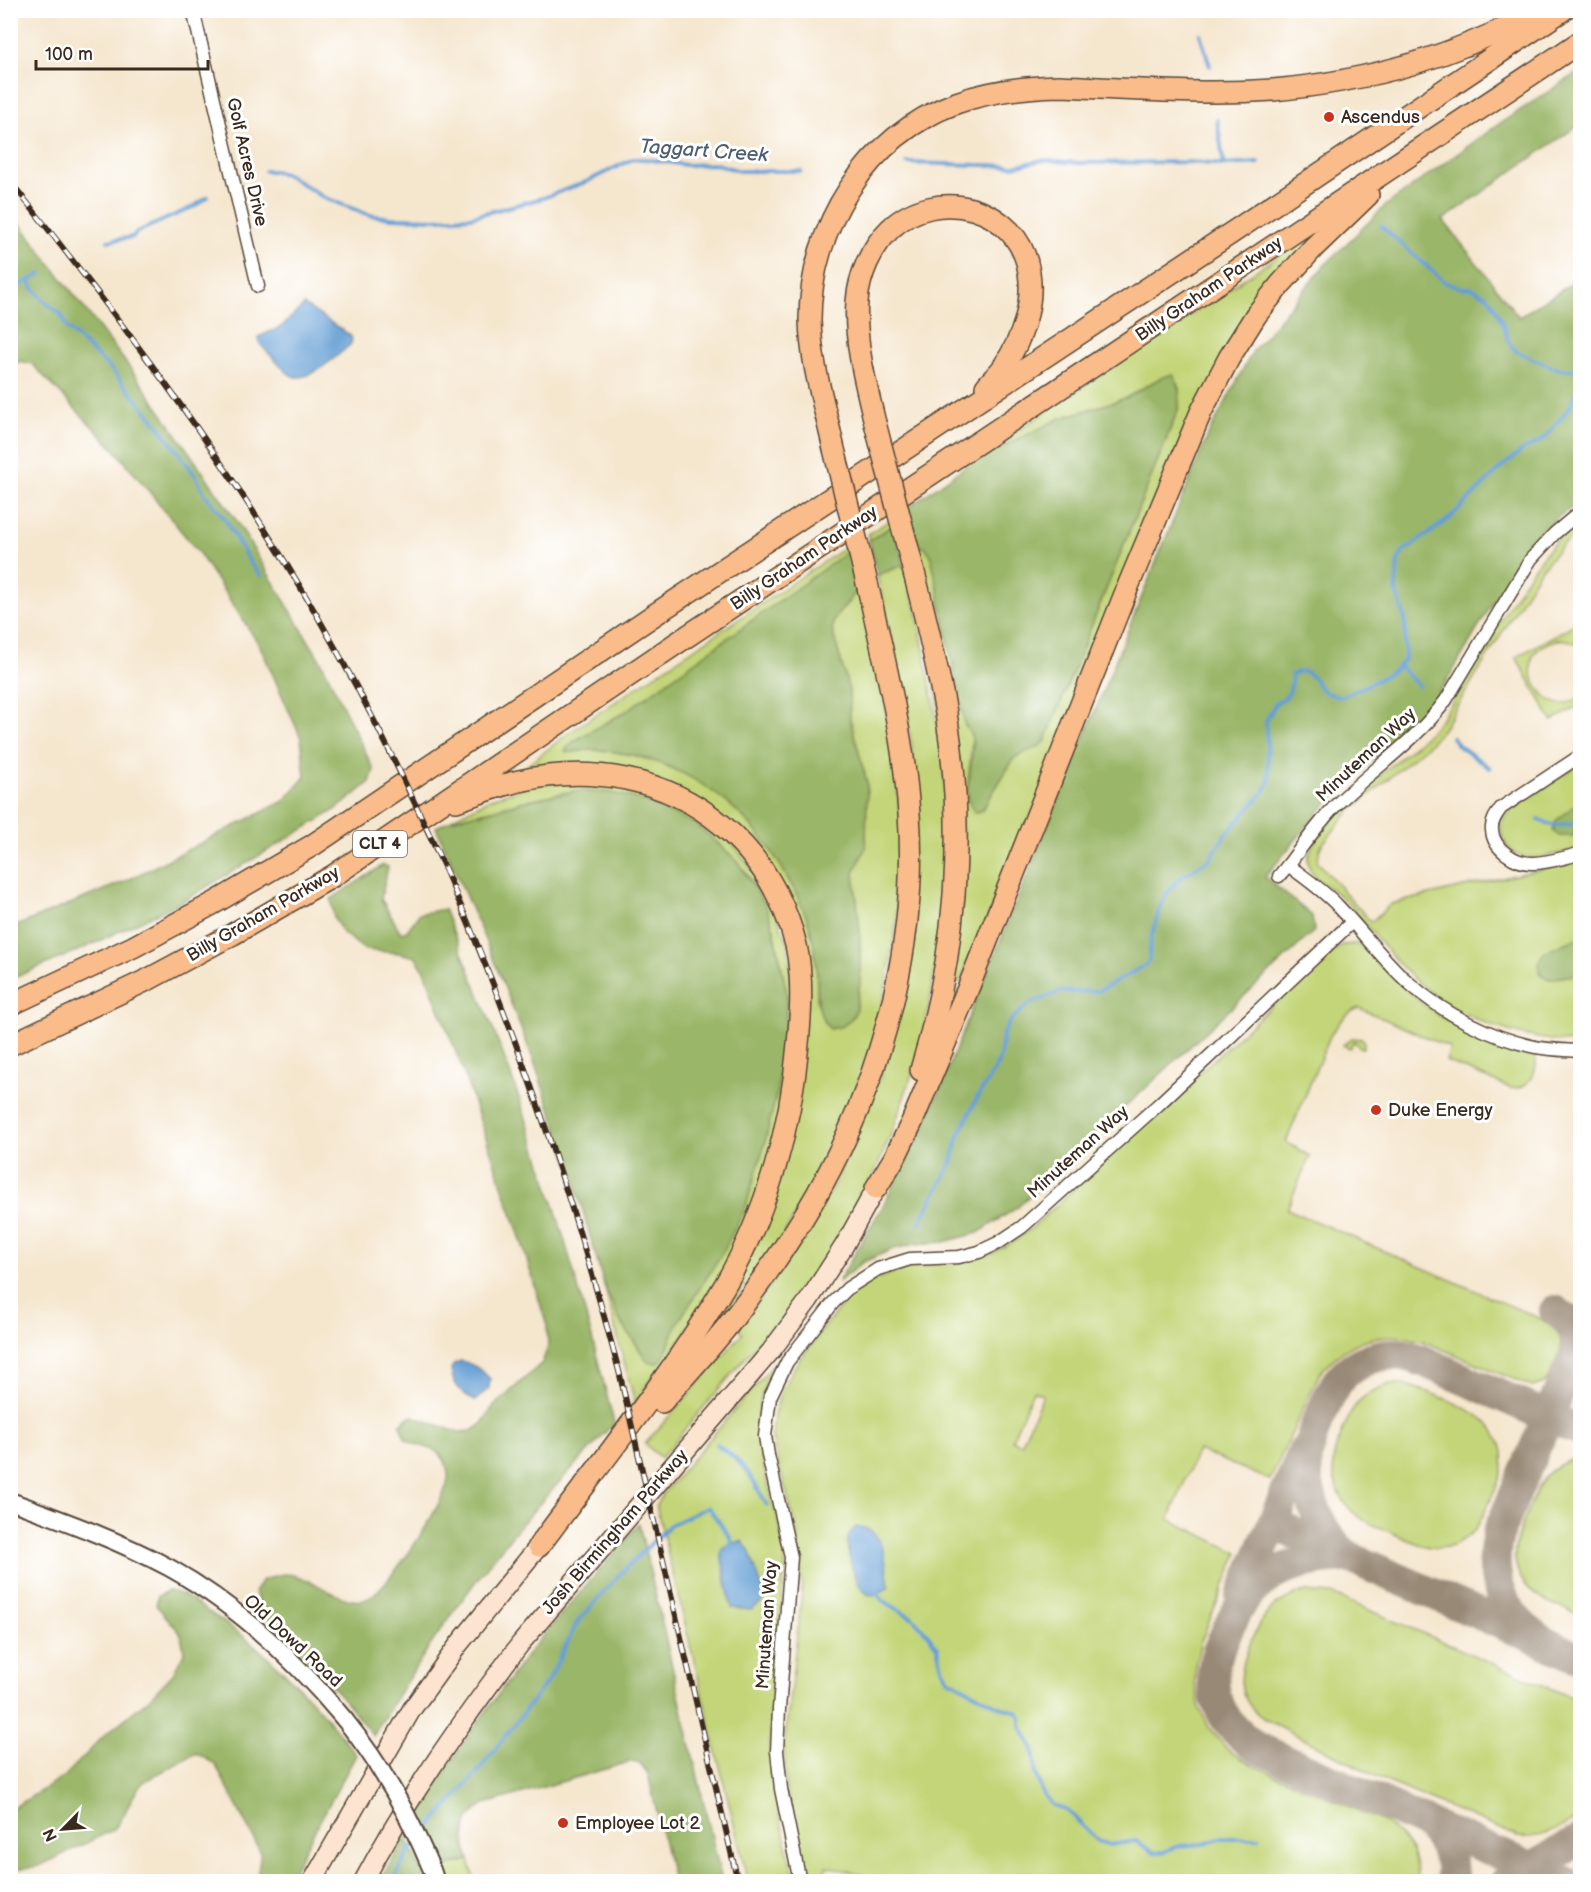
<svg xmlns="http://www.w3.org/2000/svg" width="1591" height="1892" font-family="'Balsamiq Sans',sans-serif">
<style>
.green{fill:#c3d578;stroke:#7f804b;stroke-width:1.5;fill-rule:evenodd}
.forest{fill:#9ab668;stroke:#6a7043;stroke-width:1.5}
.water{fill:#649ed4;stroke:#506479;stroke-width:1.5}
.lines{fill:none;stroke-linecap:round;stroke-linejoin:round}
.stream{stroke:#649ed4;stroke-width:4}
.taxiway{stroke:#988876;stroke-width:32}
.minor-casing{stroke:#574638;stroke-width:15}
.tertiary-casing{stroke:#574638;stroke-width:20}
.secondary-casing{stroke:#574638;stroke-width:21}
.trunk-casing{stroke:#574638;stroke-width:24}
.minor{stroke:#fff;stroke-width:12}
.tertiary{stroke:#fff;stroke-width:16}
.secondary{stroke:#fde4d0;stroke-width:18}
.trunk{stroke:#f9bc8a;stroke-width:21}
.rail-casing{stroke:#3b2a1e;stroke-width:6}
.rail{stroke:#fff;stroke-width:4;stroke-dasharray:11;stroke-linecap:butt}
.tertiary-bridge-casing{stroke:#574638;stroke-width:20;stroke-linecap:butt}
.trunk-bridge-casing{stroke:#574638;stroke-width:24;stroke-linecap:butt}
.tertiary-bridge{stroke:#fff;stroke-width:16}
.trunk-bridge{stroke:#f9bc8a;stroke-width:21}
.poi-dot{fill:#c8321e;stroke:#fff;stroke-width:2}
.labels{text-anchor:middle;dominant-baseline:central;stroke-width:6;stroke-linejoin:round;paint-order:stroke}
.shield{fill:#fff;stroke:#766a62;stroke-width:1.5}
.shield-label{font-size:16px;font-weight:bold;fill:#3b2a1e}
.poi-label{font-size:18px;fill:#3b2a1e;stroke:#fff;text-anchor:start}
.street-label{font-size:18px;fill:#3b2a1e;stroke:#fff}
.water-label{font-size:20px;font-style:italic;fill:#4d5e70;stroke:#fff}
</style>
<rect width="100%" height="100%" fill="#fff"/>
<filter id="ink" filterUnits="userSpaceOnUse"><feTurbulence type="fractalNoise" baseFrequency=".0167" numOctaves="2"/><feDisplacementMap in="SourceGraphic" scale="12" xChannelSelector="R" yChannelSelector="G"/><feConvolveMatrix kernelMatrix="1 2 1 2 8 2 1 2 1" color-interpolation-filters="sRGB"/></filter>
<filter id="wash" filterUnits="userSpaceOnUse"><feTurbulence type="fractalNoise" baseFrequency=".008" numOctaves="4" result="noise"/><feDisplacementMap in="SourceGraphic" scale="24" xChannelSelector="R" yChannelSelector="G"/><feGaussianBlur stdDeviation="1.35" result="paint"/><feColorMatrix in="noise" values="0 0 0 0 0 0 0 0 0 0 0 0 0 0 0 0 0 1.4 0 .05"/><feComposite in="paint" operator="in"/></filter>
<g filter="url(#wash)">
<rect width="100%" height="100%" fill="#f5e6ce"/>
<g class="green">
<path d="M1303 239 1308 246 1251 312 959 983 952 984 962 879 916 547H925L931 555 965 725 972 737 967 797 982 810 1014 758C1026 749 1034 752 1045 742L1179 407V386L1160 378 1126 398 1061 418 973 461Z"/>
<path d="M892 519 894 525 869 540 868 534Z"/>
<path d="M1580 520V531L1560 547 1539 572 1443 729 1428 745 1348 813 1321 846 1317 861 1371 922 1391 904 1580 860V1043C1516 1039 1455 1019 1408 973 1385 951 1367 925 1346 901 1333 888 1307 880 1308 859 1310 824 1407 757 1432 729 1448 713 1458 692 1469 673 1480 653 1493 634 1504 614 1526 579 1546 544 1580 520Z"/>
<path d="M849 545 850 550 625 712 574 741 567 752C574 753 581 750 589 750 598 749 608 751 616 752 695 764 756 815 791 884 799 899 807 915 811 931 817 954 817 980 817 1003L855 1013 860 983V932L854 872 866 846 867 783 850 719 849 690 832 630 834 619 839 611 850 601 858 579 880 668 901 819 896 923 889 969 879 1018 866 1065 826 1162 777 1246 721 1318 715 1314 784 1162 795 919 684 792 526 773 523 769 567 734Z"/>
<path d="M904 565 917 612 944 760 948 885 923 1041 894 1127 878 1165 852 1217 817 1275 763 1348 757 1344 661 1458 645 1444 742 1334 739 1328 794 1252 824 1203 838 1177 882 1071 915 776C909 708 892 642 877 575Z"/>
<path d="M1580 621V646C1563 634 1546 640 1533 655 1532 659 1531 665 1531 670 1533 684 1546 704 1562 704 1569 704 1575 700 1580 697V705L1552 721 1516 657Z"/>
<path d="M1580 764V801L1578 804 1571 836 1580 833V848C1556 854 1515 871 1503 838 1499 829 1501 820 1508 813 1515 805 1525 800 1534 794 1549 784 1565 774 1580 764Z"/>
<path d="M537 783 619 784 684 807 732 843 767 891 788 944 794 1017 775 1145 737 1249 670 1356 650 1380 635 1403 604 1285 619 1319 648 1362 662 1359 676 1324 723 1252 746 1206 763 1150 777 1091 785 1033 787 994 774 929 749 877 737 861 715 840 661 808 635 798 606 792 575 791 531 799 488 811 451 819 490 799Z"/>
<path d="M1354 944 1364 947C1396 979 1419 1006 1460 1028 1483 1040 1510 1045 1534 1055L1536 1057C1538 1072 1527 1091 1510 1088L1446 1061 1450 1048 1359 1008C1347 1012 1337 1025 1330 1036L1286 1142 1310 1156 1287 1209 1550 1323C1555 1327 1560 1331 1562 1338 1567 1358 1551 1384 1532 1387L1423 1341C1381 1329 1349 1339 1320 1373L1270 1480 1198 1450 1169 1519 1238 1553 1201 1641 1196 1662 1195 1684 1200 1709 1210 1729 1229 1751 1251 1764 1384 1822C1406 1839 1418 1852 1417 1881L1099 1882 1097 1880 1094 1882H868V1876L827 1866 823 1875H818L809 1868 801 1857 786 1788 784 1747 802 1592 800 1555 796 1529 772 1438 774 1415 780 1395 789 1376 800 1359 844 1302 859 1289 873 1280 907 1268 963 1261 991 1254 1014 1241 1034 1226 1317 964 1342 945ZM1033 1391 1043 1395 1021 1445 1012 1440Z"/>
<path d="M1352 1038 1363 1039 1364 1043 1363 1048H1360L1354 1041 1350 1048 1343 1045Z"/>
<path d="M778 1359C764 1382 757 1404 756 1431L758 1432 761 1458 781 1532 786 1558 771 1707 770 1750 774 1791 795 1881H748L656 1505 663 1494Z"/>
<path d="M1390 1384H1401L1413 1387C1449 1400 1509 1417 1503 1466 1502 1476 1496 1487 1492 1496 1487 1508 1482 1519 1475 1530 1445 1559 1425 1547 1392 1533 1381 1528 1369 1524 1359 1517 1341 1505 1330 1478 1334 1456 1335 1447 1340 1439 1343 1430 1354 1403 1361 1394 1390 1384Z"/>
<path d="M1576 1458H1580V1615C1562 1607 1537 1601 1525 1584 1505 1559 1519 1531 1530 1506 1535 1495 1539 1482 1548 1474 1555 1466 1566 1462 1576 1458Z"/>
<path d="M1304 1592 1332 1594 1580 1701V1817C1560 1828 1543 1839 1519 1837L1386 1781 1263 1718C1235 1698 1238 1674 1250 1644 1255 1631 1261 1619 1271 1609 1281 1600 1292 1596 1304 1592Z"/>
<path d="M469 1860 475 1881H448L444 1867Z"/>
</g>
<g class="forest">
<path d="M1580 71V124L1443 220 1519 317 1577 280H1580V503C1551 519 1537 534 1517 561L1450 676 1433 700 1419 717 1340 790 1318 813 1265 877 1312 916 1314 931 1018 1207 978 1233 944 1242 916 1244 893 1249 863 1262 838 1282 884 1204 932 1107 1209 433 1253 351 1324 266 1385 206 1496 126Z"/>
<path d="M11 212 139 380 236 520 322 663 374 770 370 782 337 809 185 900 84 948 11 979V928L126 881 284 801 305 777 301 738 260 646 199 553 117 452 32 364 20 361 11 368Z"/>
<path d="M1173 374 1179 386V407L1045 742C1034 752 1026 750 1014 758L982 810 975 813C958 793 977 762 972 738 971 734 967 729 965 725L931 555 925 547H916L906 509 973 461 1061 418 1126 398 1160 378Z"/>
<path d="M894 525 904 565 877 575 869 540Z"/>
<path d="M850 550 858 579 856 592 834 619 832 630 849 690 850 719 867 783 866 846 854 873 860 932V983L855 1013 851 1019 843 1026 830 1029C815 1013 818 994 817 973 816 960 814 945 811 932 808 916 799 900 792 886 756 815 696 765 616 752 608 751 598 749 589 750 581 750 574 753 566 752L565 750 574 741 625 712Z"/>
<path d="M575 791 606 792 635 798 661 808 697 825 737 861 765 904 774 930 787 994 785 1033 777 1091 763 1150 746 1206 723 1252 677 1324 667 1349 662 1359 657 1363 648 1362 619 1319 604 1285 570 1166 533 1059 495 963 436 827C454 817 470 816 489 811 518 803 546 796 575 791Z"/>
<path d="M1580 801V833L1571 836H1559L1553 831 1556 821Z"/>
<path d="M383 865 388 867 381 899 401 933 407 931 419 914 444 909C470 974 499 1038 521 1104 558 1209 587 1316 614 1423 579 1462 542 1499 509 1539 458 1601 414 1667 373 1736L341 1696 265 1616 258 1603 255 1591 261 1581C268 1579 279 1573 287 1574 310 1575 343 1606 364 1600 385 1595 447 1501 448 1478 449 1474 447 1468 446 1464 439 1443 416 1450 405 1438 403 1435 402 1429 400 1425L406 1419 413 1416 457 1432 472 1431 480 1426 493 1407 542 1363 548 1347 547 1326 521 1240 461 1065 425 973 416 957 399 953 365 950 343 933 334 918 331 899Z"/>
<path d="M1580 937V974L1549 979 1540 974 1538 963 1544 952Z"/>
<path d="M639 1524 722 1881H673L648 1774 640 1763 633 1761 485 1804C461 1820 462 1834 469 1860L444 1867 420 1810 471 1732 529 1652Z"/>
<path d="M167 1591C183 1592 194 1602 207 1611 266 1648 315 1700 356 1755L302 1854 289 1881H257C257 1871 261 1862 260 1851L215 1764 196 1753 145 1781C130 1794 127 1816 113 1830L39 1866 11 1870V1809L64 1777 106 1734 148 1700 173 1674 184 1653 181 1634 156 1605 158 1596Z"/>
<path d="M406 1836 427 1881H380Z"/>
</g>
<g class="water">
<path d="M304 305 350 335 352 339 351 344C340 354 311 380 295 377 287 375 280 365 274 359 268 352 259 346 258 337L281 327Z"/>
<path d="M461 1361C472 1363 483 1371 490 1379L489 1388 475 1401C462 1394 452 1384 451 1369L454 1364Z"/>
<path d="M856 1527C886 1526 886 1565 889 1587 884 1590 879 1595 872 1595 857 1595 845 1551 848 1538 850 1533 852 1530 856 1527Z"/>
<path d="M742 1541 749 1550 765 1595 764 1601 751 1610 732 1608 730 1602 721 1554 722 1548 732 1543Z"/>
</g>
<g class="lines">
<g class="stream">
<path d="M1200 34 1210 66"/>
<path d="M1217 120 1224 165"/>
<path d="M907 163 1014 166 1043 160 1080 163 1190 162 1224 165 1259 163"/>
<path d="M265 171H274L288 175 323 197 369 215 391 218 436 219 470 217 543 198 586 182 633 159H645L686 165 716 164 740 171H801"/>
<path d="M1381 226 1446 283 1463 288H1472L1487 296 1493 303 1502 322 1509 343 1516 351 1552 367 1565 370 1580 369"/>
<path d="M108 241 133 237 137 232 193 207 208 197"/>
<path d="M30 280 32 287 45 302 61 314 67 328 110 368 155 421 196 476 204 493 225 519 250 563 261 576"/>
<path d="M10 290 41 274"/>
<path d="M1399 666 1419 686"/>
<path d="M1452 737 1459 746 1490 768"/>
<path d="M1538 819 1552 825 1580 824"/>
<path d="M919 1224 952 1162 959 1135 977 1098 995 1069 1000 1057 1003 1034 1011 1020 1029 1004 1059 992 1099 991 1146 965 1149 960 1151 939 1161 904 1166 894 1180 878 1210 859 1226 834 1265 791 1269 780 1266 721 1273 708 1278 701 1285 698 1290 691 1292 674C1314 664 1313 686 1327 693 1331 695 1337 695 1341 697 1363 686 1389 678 1405 660V619L1396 589 1398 561 1403 552 1449 519 1503 466 1522 451 1544 439 1569 408 1580 386"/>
<path d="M716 1444C745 1463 751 1476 767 1505"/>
<path d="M876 1592 882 1600 913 1618 929 1636 937 1647 942 1668 948 1679 1000 1707 1018 1712 1021 1718V1726L1033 1749 1036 1775 1043 1794 1053 1805 1068 1811 1098 1841 1110 1845 1136 1841 1154 1853 1163 1852 1178 1846 1204 1844 1223 1838H1259"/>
<path d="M422 1836 480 1769 550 1678 577 1623 616 1578 670 1525 708 1507 730 1537 732 1543"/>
<path d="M393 1882 409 1851 416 1844"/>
</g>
<g class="taxiway">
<path d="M1555 1311C1572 1321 1577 1334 1576 1352"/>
<path d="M1273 1524 1580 1658"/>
<path d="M1348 1557C1319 1558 1289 1562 1265 1580 1246 1593 1236 1611 1227 1631 1223 1641 1217 1651 1215 1661 1207 1699 1226 1727 1256 1747L1424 1822 1566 1882"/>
<path d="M1348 1557C1343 1552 1337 1547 1332 1541 1319 1525 1309 1497 1307 1477 1304 1455 1312 1433 1321 1414 1325 1406 1328 1397 1333 1389 1346 1365 1376 1351 1404 1355 1409 1356 1416 1359 1421 1360L1580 1431"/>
<path d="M1241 1598 1304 1451"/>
<path d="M1545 1643C1536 1636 1526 1630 1519 1622 1495 1596 1489 1561 1500 1529L1580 1343"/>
<path d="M1425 1822C1442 1838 1454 1857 1452 1882"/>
<path d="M1506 1882 1580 1840"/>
</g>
</g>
</g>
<g filter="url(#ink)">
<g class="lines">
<defs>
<g id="minor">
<path d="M193 10 258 286"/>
<path d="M1580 512 1555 533 1531 559 1446 700C1417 740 1374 768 1338 803 1320 821 1304 844 1288 865 1305 878 1323 890 1338 906 1362 931 1383 960 1409 983 1444 1014 1489 1037 1535 1047 1550 1050 1565 1050 1580 1051"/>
<path d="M1580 756 1501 808C1496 815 1491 822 1492 830 1493 849 1516 864 1533 863 1549 863 1565 857 1580 854"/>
<path d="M1279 876 1288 865"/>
<path d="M800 1882 781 1789 777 1751 779 1709 791 1557 768 1455 765 1436 770 1397 787 1362 833 1303 848 1288 878 1269 910 1259 959 1257 979 1252 998 1243 1022 1227 1159 1104 1352 922"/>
</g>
<g id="tertiary">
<path d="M10 1501C65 1521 120 1541 170 1568 238 1606 296 1661 345 1720"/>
<path d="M432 1870 436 1882"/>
</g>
<g id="secondary">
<path d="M312 1882 412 1709 459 1644 539 1546"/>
<path d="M363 1882C408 1797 463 1719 521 1643L771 1351 809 1300 844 1246 876 1188"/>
</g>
<g id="trunk">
<path d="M875 423C866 385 854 341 857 302 859 275 871 248 890 229 936 185 1019 206 1029 272 1034 305 1022 339 1004 366 999 374 991 380 986 387"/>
<path d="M833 445C824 404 811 363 810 320 810 226 867 136 956 103 989 91 1024 87 1059 86 1130 89 1202 95 1273 90 1373 81 1454 56 1542 10"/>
<path d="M908 549C922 603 936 658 946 713 966 833 956 955 921 1070"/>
<path d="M456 801C477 794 498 786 519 781 590 765 665 777 722 825 759 856 784 898 796 945 803 977 801 1012 798 1044 791 1128 767 1212 725 1285 671 1377 602 1461 539 1546"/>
<path d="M10 1005 133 947 216 902 313 845 654 615 1239 228 1563 10"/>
<path d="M10 1045 149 979 233 934 333 876 674 645 1580 42"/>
<path d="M876 1188 895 1157 912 1122 969 986 1129 584 1201 412 1229 358 1256 315 1280 285 1314 247 1368 195"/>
<path d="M662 1402C686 1374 711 1348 733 1319 769 1272 804 1221 831 1168 886 1061 918 935 909 814 904 736 884 659 867 583"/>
</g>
</defs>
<use href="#minor" class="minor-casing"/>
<use href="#tertiary" class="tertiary-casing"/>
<use href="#secondary" class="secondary-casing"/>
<use href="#trunk" class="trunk-casing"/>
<use href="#minor" class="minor"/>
<use href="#tertiary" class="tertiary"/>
<use href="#secondary" class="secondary"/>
<use href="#trunk" class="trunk"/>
<defs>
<path id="rail" d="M10 181C120 319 227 460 315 612 453 852 548 1105 619 1371L738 1882"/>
</defs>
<use href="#rail" class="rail-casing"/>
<use href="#rail" class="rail"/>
<defs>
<path id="tertiary-bridge" d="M345 1720C383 1767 409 1815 432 1870"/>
<g id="trunk-bridge">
<path d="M875 423 908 549"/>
<path d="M833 445 867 583"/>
</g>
</defs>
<use href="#tertiary-bridge" class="tertiary-bridge-casing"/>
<use href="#trunk-bridge" class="trunk-bridge-casing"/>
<use href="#tertiary-bridge" class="tertiary-bridge"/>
<use href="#trunk-bridge" class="trunk-bridge"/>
</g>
</g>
<g class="poi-dot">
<circle cx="1329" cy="117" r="6"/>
<circle cx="1376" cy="1110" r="6"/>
<circle cx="563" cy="1823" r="6"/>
</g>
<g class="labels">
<rect class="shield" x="353" y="831" width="54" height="26" rx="4.5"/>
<g class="shield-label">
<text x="380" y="844">CLT 4</text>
</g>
<g class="poi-label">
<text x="1341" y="117">Ascendus</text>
<text x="1388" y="1110">Duke Energy</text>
<text x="575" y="1823">Employee Lot 2</text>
</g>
<g class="street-label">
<text transform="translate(247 162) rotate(77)">Golf Acres Drive</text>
<text transform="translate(1209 289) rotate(-34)">Billy Graham Parkway</text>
<text transform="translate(804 558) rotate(-34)">Billy Graham Parkway</text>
<text transform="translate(1366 755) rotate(-43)">Minuteman Way</text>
<text transform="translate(263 914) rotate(-30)">Billy Graham Parkway</text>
<text transform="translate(1078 1152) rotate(-42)">Minuteman Way</text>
<text transform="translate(615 1532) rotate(-49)">Josh Birmingham Parkway</text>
<text transform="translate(767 1625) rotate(-86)">Minuteman Way</text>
<text transform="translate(293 1641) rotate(43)">Old Dowd Road</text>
</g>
<g class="water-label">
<text transform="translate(704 151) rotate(4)">Taggart Creek</text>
</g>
</g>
<rect width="1591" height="1892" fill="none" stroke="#fff" stroke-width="36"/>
<g transform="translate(63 1829) rotate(245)" stroke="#ffffff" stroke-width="4.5" paint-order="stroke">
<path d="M0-4.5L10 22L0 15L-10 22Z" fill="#3b2a1e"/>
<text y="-9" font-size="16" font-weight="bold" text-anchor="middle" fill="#3b2a1e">N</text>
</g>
<path d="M36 60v9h172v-9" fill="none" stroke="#3b2a1e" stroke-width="3"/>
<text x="45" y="60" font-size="18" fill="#3b2a1e" stroke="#ffffff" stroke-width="4.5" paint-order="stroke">100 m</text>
</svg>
